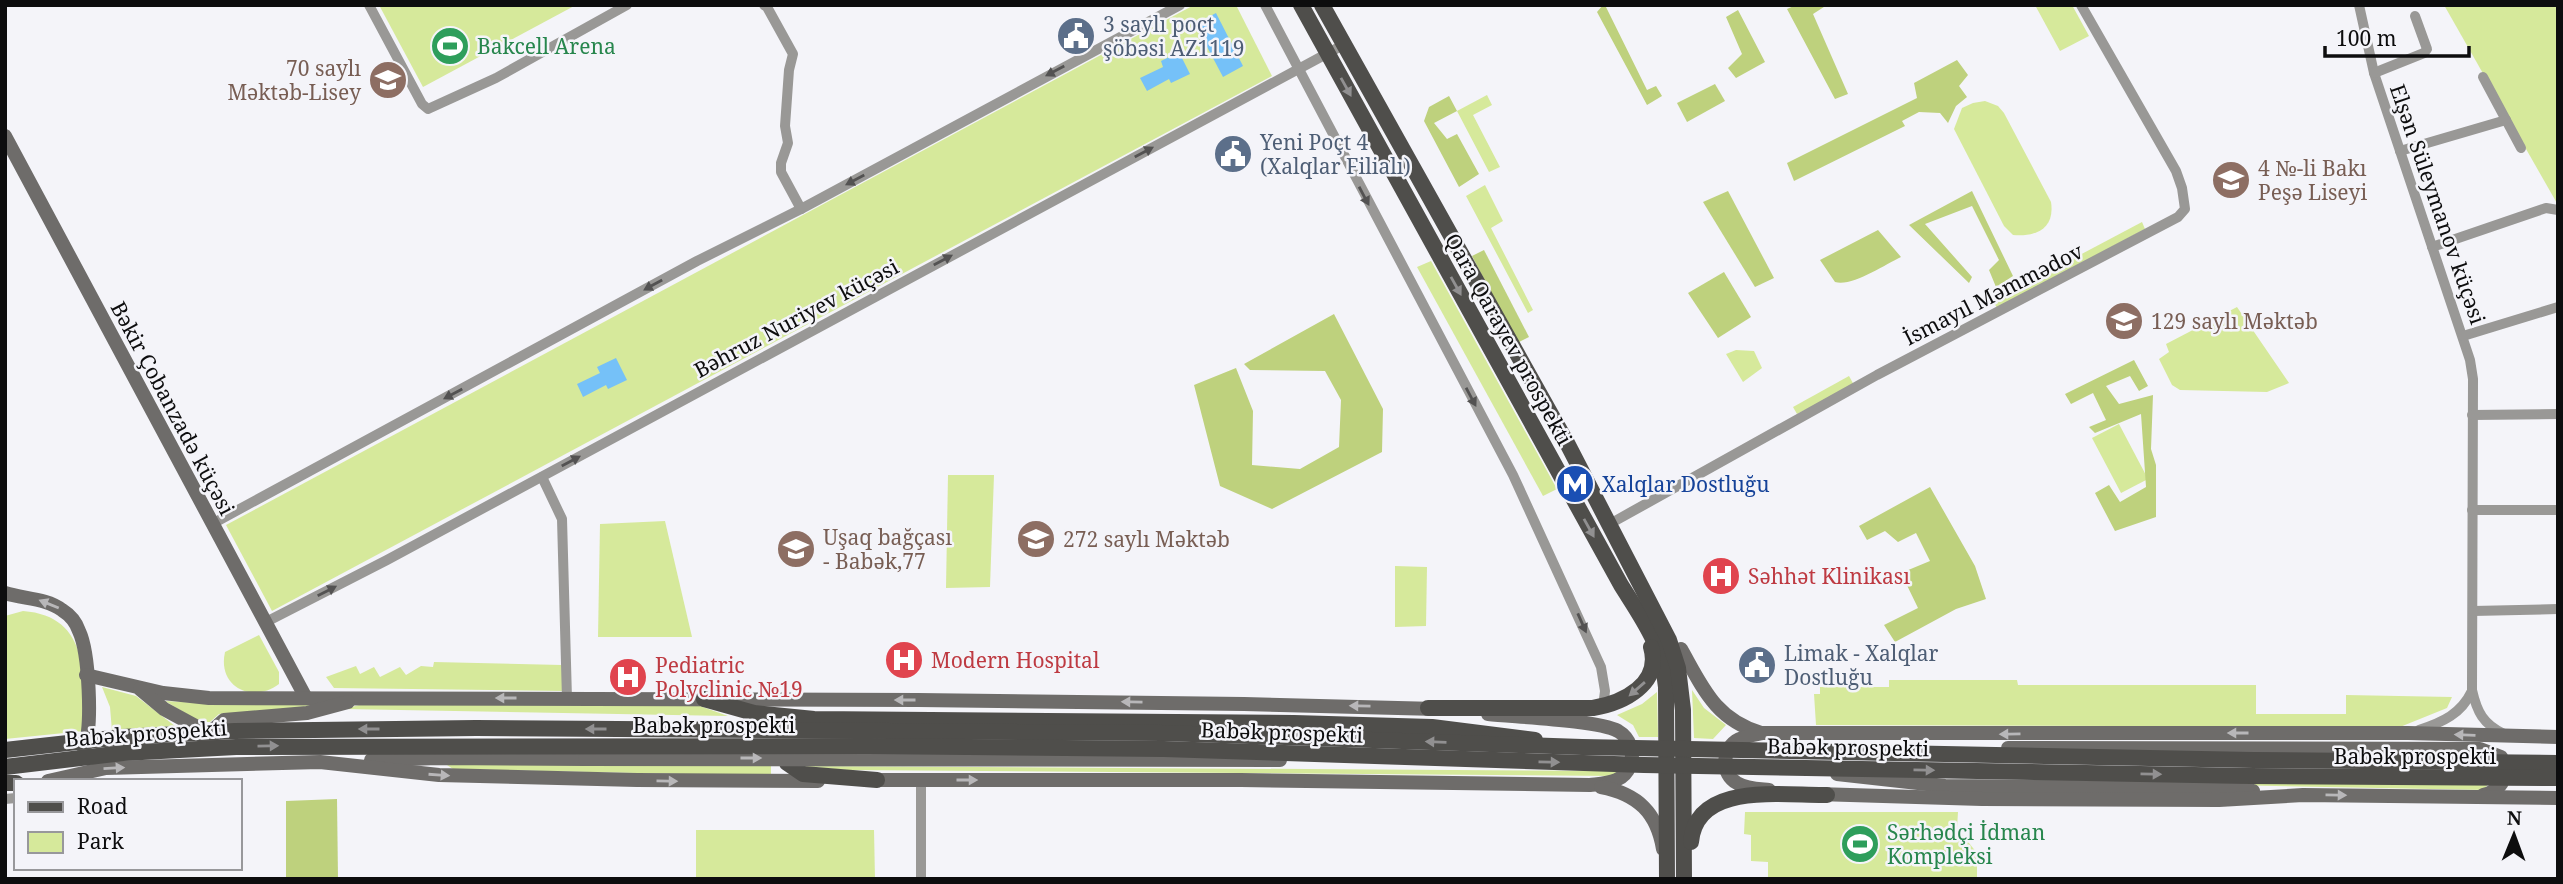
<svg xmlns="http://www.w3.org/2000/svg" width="2563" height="884" font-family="'Noto Serif',serif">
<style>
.green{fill:#d6e99b}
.forest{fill:#bed17d}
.water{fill:#75c1f8}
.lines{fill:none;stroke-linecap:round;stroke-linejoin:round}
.street{stroke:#999896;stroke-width:10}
.secondary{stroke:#6e6c6a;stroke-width:14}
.primary{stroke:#4f4e4b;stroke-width:16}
.secondary-bridge{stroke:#6e6c6a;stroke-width:14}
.primary-bridge{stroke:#4f4e4b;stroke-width:16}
.oneway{fill:#535252}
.oneway2{fill:#919091}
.oneway3{fill:#b8b7b9}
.labels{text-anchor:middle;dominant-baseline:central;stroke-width:5;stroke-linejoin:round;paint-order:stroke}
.service-label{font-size:21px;fill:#4e5e75;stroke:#f4f4f9;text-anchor:start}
.leisure-label{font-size:21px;fill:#27864d;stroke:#f4f4f9;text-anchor:start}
.education-label{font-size:21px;fill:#785e54;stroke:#f4f4f9;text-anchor:start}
.street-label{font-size:21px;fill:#0d0d0e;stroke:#f4f4f9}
.transit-label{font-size:21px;fill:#164399;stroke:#f4f4f9;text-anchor:start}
.health-label{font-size:21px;fill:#be3a42;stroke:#f4f4f9;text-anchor:start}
</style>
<rect width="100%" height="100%" fill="#f4f4f9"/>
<g class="green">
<path d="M379 5H576L423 87Z"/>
<path d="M1194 5H1236L1272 76 272 611 226 525Z"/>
<path d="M2035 5H2072L2089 36 2060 51Z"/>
<path d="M2444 5H2558V205Z"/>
<path d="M1487 95 1492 105 1473 115 1500 167 1489 172 1457 111Z"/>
<path d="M1985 101 1998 106 2004 113 2051 202C2055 228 2037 237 2013 235L2004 226 1954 129 1962 108 1973 103Z"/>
<path d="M1485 185 1503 221 1491 228 1533 310 1528 313 1466 196Z"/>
<path d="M2142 222 2145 229 1997 308 1993 301Z"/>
<path d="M1431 261 1557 489 1543 496 1417 267Z"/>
<path d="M2237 307 2289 383 2267 392 2180 390 2172 385 2159 359 2169 352 2166 344Z"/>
<path d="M1736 350 1754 351 1762 368 1743 382 1726 354Z"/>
<path d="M1849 376 1854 385 1797 414 1793 407Z"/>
<path d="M2119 424 2148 479 2121 493 2092 438Z"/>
<path d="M948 475H994L990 587 946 588Z"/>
<path d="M665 521 692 637H598L600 524Z"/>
<path d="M1395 566 1427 567 1426 626 1395 627Z"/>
<path d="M23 611C91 616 84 679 84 731L5 739V616Z"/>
<path d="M259 635 279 672V684C253 704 217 687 225 652Z"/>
<path d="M434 662 562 665 563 691 334 688 326 677 356 666 360 674 374 667 380 677 400 667 406 675 421 666 433 667Z"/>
<path d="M1889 680H2017L2018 685H2256V714H2346V695L2452 697 2447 708 2400 727 1816 725 1814 694H1820V687H1889Z"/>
<path d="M102 687 136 696 175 726 112 731 110 707Z"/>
<path d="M1692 690 1704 708 1726 725 1713 739 1694 738Z"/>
<path d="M1657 692 1658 737H1639L1633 725 1617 715 1642 704Z"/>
<path d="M165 701 220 704H316L295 709 219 714 210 722H200Z"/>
<path d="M363 704 700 706 728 716 344 709Z"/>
<path d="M447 765H771V776L453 769Z"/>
<path d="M798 766 1619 771 1615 776 848 770Z"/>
<path d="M2223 781 2487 785 2485 790 2224 785Z"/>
<path d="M1745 812H1958L1957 828 1977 853V879H1768V862L1751 861V835L1744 834Z"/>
<path d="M696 830H874L875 879H696Z"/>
</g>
<g class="forest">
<path d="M1603 5H1605L1647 90 1656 86 1662 96 1647 105 1597 12Z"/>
<path d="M1796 5H1827L1813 14 1848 94 1835 99 1787 9Z"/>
<path d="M1738 10 1765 62 1736 78 1728 68 1742 54 1726 17Z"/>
<path d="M1957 60 1968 75 1959 86 1967 97 1956 106 1948 123 1940 113 1919 112 1902 121 1905 126 1794 181 1787 163 1917 98 1914 83Z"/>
<path d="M1715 84 1725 101 1687 122 1677 103Z"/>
<path d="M1449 96 1457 111 1434 123 1447 139 1457 134 1479 174 1459 187 1424 121 1429 107Z"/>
<path d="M1728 191 1774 278 1755 287 1703 202Z"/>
<path d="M1972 191 2013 276 1996 287 1989 270 1999 260 1972 206 1925 224 1972 277 1969 283 1909 225Z"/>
<path d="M1878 230 1901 257C1884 265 1852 287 1835 282L1820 260Z"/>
<path d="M1484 250 1529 337 1517 343 1472 256Z"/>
<path d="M1724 272 1751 317 1718 338 1688 293Z"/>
<path d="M1334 314 1383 409 1382 452 1272 509 1220 486 1194 385 1236 368 1253 411 1252 465 1300 469 1339 447 1341 400 1325 371 1250 370 1244 364Z"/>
<path d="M2134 360 2148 386 2139 391 2130 376 2106 386 2119 404 2153 395 2151 449 2156 465V517L2115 531 2095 493 2109 485 2120 502 2146 487 2141 414 2095 433 2089 427 2106 420 2093 393 2071 404 2065 394Z"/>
<path d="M1930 487 1975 566 1986 599 1956 609 1895 642 1884 625 1918 608 1901 573 1930 561 1916 533 1898 542 1885 531 1867 540 1859 526Z"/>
<path d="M337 799 338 879H286V801Z"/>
</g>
<g class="water">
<path d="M1216 13 1243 66 1223 77 1195 24Z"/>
<path d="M1179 52 1190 74 1171 83 1169 79 1147 91 1140 78 1163 67 1161 61Z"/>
<path d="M616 358 627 380 608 389 606 385 583 397 577 384 600 373 597 367Z"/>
</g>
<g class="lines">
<g class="street">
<path d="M369 5 422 104 428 109 496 78 627 5"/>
<path d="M764 5 767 7 793 54 789 70 785 126 788 143 781 163V172L801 209"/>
<path d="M1265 5 1513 475 1601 667 1605 691 1603 707"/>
<path d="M2359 5 2374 73 2470 360 2473 379 2472 690C2477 712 2483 724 2504 734"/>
<path d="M2374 73 2424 53 2427 49 2415 16"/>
<path d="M2483 77 2521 148"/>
<path d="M2400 151 2506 120"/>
<path d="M2432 247 2546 208 2558 210"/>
<path d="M2463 336 2558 307"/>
<path d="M2472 415 2558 414"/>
<path d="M542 477 562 519 567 699"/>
<path d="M2472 510H2558"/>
<path d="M1615 521 1877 375 2178 217 2185 209 2182 188 2176 171 2081 5"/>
<path d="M212 524 697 261 801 209 1180 5"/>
<path d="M2473 611 2558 609"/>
<path d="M266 622 387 560 1343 45"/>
<path d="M2419 730C2443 722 2461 714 2472 691"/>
<path d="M921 780V879"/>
<path d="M5 799 16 798"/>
</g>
<g class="secondary">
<path d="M5 136 306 698"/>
<path d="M5 593C24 599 46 598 62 610 70 615 76 622 79 631 89 652 93 727 84 749"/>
<path d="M1681 649C1703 688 1715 719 1761 733"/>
<path d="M86 675 163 693 209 698 918 700 1244 704 1437 709"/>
<path d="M140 689 164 709 199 728 206 739"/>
<path d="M211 740 215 728 224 720 307 713 348 702"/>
<path d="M2008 748 2480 749 2501 757C2510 775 2503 790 2483 795"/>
<path d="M371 760 439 758 585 759"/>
<path d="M1837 774 1945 786 2219 788 2253 791"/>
<path d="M867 780H1241L1590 785C1606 783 1624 783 1630 765 1635 753 1630 738 1618 731 1598 720 1516 717 1488 714"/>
<path d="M48 781 106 768 320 762 439 775 637 780 818 781"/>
<path d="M1601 787C1638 794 1657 813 1663 849"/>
<path d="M1769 790C1759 789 1746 789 1737 783 1721 774 1722 751 1736 741 1744 736 1754 735 1763 733H2408L2558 737"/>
<path d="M1817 794 1982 799 2219 800 2303 795 2558 798"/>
</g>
<g class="primary">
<path d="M1301 5 1621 585C1643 620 1662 645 1666 687L1667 879"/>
<path d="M1322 5 1567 443 1669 640 1678 668 1683 710 1684 879"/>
<path d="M704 699 754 713 814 719 1294 723 1432 727 1535 740"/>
<path d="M1428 708H1593C1623 703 1662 684 1651 647"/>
<path d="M782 747 787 763 803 774 877 780"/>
<path d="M5 783H16"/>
<path d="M1691 842C1696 781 1783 796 1827 795"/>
</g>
<path class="secondary-bridge" d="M585 759 1280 760"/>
<g class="primary-bridge">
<path d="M5 750 122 737 235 731 476 728 1162 733 1582 747 2253 760 2558 763"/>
<path d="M5 767 123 753 236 747 868 746 1164 749 1644 765 2249 776 2558 778"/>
</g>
</g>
<defs><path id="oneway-solid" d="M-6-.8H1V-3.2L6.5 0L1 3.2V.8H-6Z" transform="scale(1.75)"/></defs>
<g class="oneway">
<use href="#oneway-solid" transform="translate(1055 71) rotate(152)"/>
<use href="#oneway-solid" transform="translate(1144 152) rotate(-28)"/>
<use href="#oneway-solid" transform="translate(855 180) rotate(152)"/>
<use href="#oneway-solid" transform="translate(1364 196) rotate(62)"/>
<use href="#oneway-solid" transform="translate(943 260) rotate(-28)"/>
<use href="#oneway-solid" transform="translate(653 285) rotate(151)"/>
<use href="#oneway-solid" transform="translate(453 394) rotate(152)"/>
<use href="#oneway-solid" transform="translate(1471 397) rotate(62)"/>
<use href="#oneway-solid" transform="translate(571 461) rotate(-28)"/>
<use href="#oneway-solid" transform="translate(327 591) rotate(-27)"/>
<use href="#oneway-solid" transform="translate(1582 623) rotate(66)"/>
</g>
<g class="oneway2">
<use href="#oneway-solid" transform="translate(1346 87) rotate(61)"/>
<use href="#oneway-solid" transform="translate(1456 286) rotate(61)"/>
<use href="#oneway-solid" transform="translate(1589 528) rotate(61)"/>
<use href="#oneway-solid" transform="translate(1637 689) rotate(139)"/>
<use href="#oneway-solid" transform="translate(369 729) rotate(180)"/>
<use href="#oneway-solid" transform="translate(596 729) rotate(-180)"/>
<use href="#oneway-solid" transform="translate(1436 742) rotate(-178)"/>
<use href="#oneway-solid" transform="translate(268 746) rotate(-1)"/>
<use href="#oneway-solid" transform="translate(1549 762) rotate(1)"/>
<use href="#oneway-solid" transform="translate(1924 770) rotate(1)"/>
<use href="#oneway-solid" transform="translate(2151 774) rotate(1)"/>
</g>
<g class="oneway3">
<use href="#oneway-solid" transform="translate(49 604) rotate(-158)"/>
<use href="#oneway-solid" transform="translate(506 698) rotate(-180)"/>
<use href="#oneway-solid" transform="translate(905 700) rotate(-180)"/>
<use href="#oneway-solid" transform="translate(1132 702) rotate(-179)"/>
<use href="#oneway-solid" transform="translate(1360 706) rotate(-179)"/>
<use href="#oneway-solid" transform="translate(2238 733) rotate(-180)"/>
<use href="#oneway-solid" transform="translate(2010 734) rotate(179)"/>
<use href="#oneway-solid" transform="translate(2465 735) rotate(-178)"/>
<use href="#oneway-solid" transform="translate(751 758)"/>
<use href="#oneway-solid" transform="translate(114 768) rotate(-3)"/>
<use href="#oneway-solid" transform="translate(439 775) rotate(4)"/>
<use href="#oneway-solid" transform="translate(967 780)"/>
<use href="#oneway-solid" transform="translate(667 781) rotate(1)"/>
<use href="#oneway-solid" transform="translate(2336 795) rotate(1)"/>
</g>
<defs>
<symbol id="civic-disc" viewBox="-11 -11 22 22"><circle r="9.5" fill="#5c6f8a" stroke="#f4f4f9"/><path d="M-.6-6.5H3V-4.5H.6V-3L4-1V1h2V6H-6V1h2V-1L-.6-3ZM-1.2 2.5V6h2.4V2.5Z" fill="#fff"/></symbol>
<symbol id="stadium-disc" viewBox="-11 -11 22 22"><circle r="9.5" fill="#2e9e5b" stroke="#f4f4f9"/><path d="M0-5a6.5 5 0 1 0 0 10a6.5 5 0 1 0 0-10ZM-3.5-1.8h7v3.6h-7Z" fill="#fff"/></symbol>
<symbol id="school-disc" viewBox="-11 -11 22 22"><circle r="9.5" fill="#8d6e63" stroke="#f4f4f9"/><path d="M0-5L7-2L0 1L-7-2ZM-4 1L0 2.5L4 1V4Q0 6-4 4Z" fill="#fff"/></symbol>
<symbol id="university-disc" viewBox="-11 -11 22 22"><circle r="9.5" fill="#8d6e63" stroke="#f4f4f9"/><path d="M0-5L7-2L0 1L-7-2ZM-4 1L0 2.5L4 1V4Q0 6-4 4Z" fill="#fff"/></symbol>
<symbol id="metro-disc" viewBox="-11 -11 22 22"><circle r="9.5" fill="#1a4fb4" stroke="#f4f4f9"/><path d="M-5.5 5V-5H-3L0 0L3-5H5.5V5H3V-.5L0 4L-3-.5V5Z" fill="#fff"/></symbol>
<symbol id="hospital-disc" viewBox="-11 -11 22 22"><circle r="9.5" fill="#e0444e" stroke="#f4f4f9"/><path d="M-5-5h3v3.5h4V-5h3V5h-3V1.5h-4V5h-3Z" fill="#fff"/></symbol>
</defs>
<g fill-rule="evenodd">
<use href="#civic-disc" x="1054" y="14" width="44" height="44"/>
<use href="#stadium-disc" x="428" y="24" width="44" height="44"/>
<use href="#school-disc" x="366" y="58" width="44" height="44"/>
<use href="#civic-disc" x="1211" y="132" width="44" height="44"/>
<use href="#university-disc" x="2209" y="158" width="44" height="44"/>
<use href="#school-disc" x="2102" y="299" width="44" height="44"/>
<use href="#metro-disc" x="1553" y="462" width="44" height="44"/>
<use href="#school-disc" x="1014" y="517" width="44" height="44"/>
<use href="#school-disc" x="774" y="527" width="44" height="44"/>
<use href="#hospital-disc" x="1699" y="554" width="44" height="44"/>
<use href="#hospital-disc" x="882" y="638" width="44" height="44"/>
<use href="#civic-disc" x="1735" y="643" width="44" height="44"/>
<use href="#hospital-disc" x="606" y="655" width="44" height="44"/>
<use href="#stadium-disc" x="1838" y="822" width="44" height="44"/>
</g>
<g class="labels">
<g class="service-label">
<text x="1103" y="24">3 saylı poçt<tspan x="1103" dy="24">şöbəsi AZ1119</tspan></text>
<text x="1260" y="142">Yeni Poçt 4<tspan x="1260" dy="24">(Xalqlar Filialı)</tspan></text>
<text x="1784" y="653">Limak - Xalqlar<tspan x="1784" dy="24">Dostluğu</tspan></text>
</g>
<g class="leisure-label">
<text x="477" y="46">Bakcell Arena</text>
<text x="1887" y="832">Sərhədçi İdman<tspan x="1887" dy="24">Kompleksi</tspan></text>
</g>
<g class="education-label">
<text x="361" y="68" text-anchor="end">70 saylı<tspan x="361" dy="24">Məktəb-Lisey</tspan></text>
<text x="2258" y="168">4 №-li Bakı<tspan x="2258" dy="24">Peşə Liseyi</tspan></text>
<text x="2151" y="321">129 saylı Məktəb</text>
<text x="823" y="537">Uşaq bağçası<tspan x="823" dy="24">- Babək,77</tspan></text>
<text x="1063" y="539">272 saylı Məktəb</text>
</g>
<g class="street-label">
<text transform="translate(2438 204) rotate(71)">Elşən Süleymanov küçəsi</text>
<text transform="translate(1993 294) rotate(-27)">İsmayıl Məmmədov</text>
<text transform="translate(796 318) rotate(-28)">Bəhruz Nuriyev küçəsi</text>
<text transform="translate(1509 339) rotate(61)">Qara Qarayev prospekti</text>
<text transform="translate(173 408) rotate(62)">Bəkir Çobanzadə küçəsi</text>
<text x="714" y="725">Babək prospekti</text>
<text transform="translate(1282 732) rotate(2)">Babək prospekti</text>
<text transform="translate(146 733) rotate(-4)">Babək prospekti</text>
<text transform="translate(1848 747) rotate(1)">Babək prospekti</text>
<text x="2415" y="756">Babək prospekti</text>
</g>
<g class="transit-label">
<text x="1602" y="484">Xalqlar Dostluğu</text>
</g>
<g class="health-label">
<text x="1748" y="576">Səhhət Klinikası</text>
<text x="931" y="660">Modern Hospital</text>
<text x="655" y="665">Pediatric<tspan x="655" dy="24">Polyclinic №19</tspan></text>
</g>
</g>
<rect width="2563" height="884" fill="none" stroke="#0d0d0e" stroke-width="14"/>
<rect x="14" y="779" width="228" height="91" fill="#f4f4f9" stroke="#98989b" stroke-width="2"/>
<rect x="28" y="802" width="35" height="10" fill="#4f4e4b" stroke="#98989b" stroke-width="2"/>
<text x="77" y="814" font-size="21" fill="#0d0d0e">Road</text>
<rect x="28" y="832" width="35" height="21" fill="#d6e99b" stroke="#98989b" stroke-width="2"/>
<text x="77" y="849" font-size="21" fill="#0d0d0e">Park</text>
<g transform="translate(2514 835) rotate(1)" stroke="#f4f4f9" stroke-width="5" paint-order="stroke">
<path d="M0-5L12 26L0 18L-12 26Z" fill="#0d0d0e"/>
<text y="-10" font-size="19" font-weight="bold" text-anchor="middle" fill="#0d0d0e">N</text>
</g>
<path d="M2325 46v10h144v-10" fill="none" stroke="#0d0d0e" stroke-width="3.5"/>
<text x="2336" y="46" font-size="21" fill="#0d0d0e" stroke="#f4f4f9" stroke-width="5" paint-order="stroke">100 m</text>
</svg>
